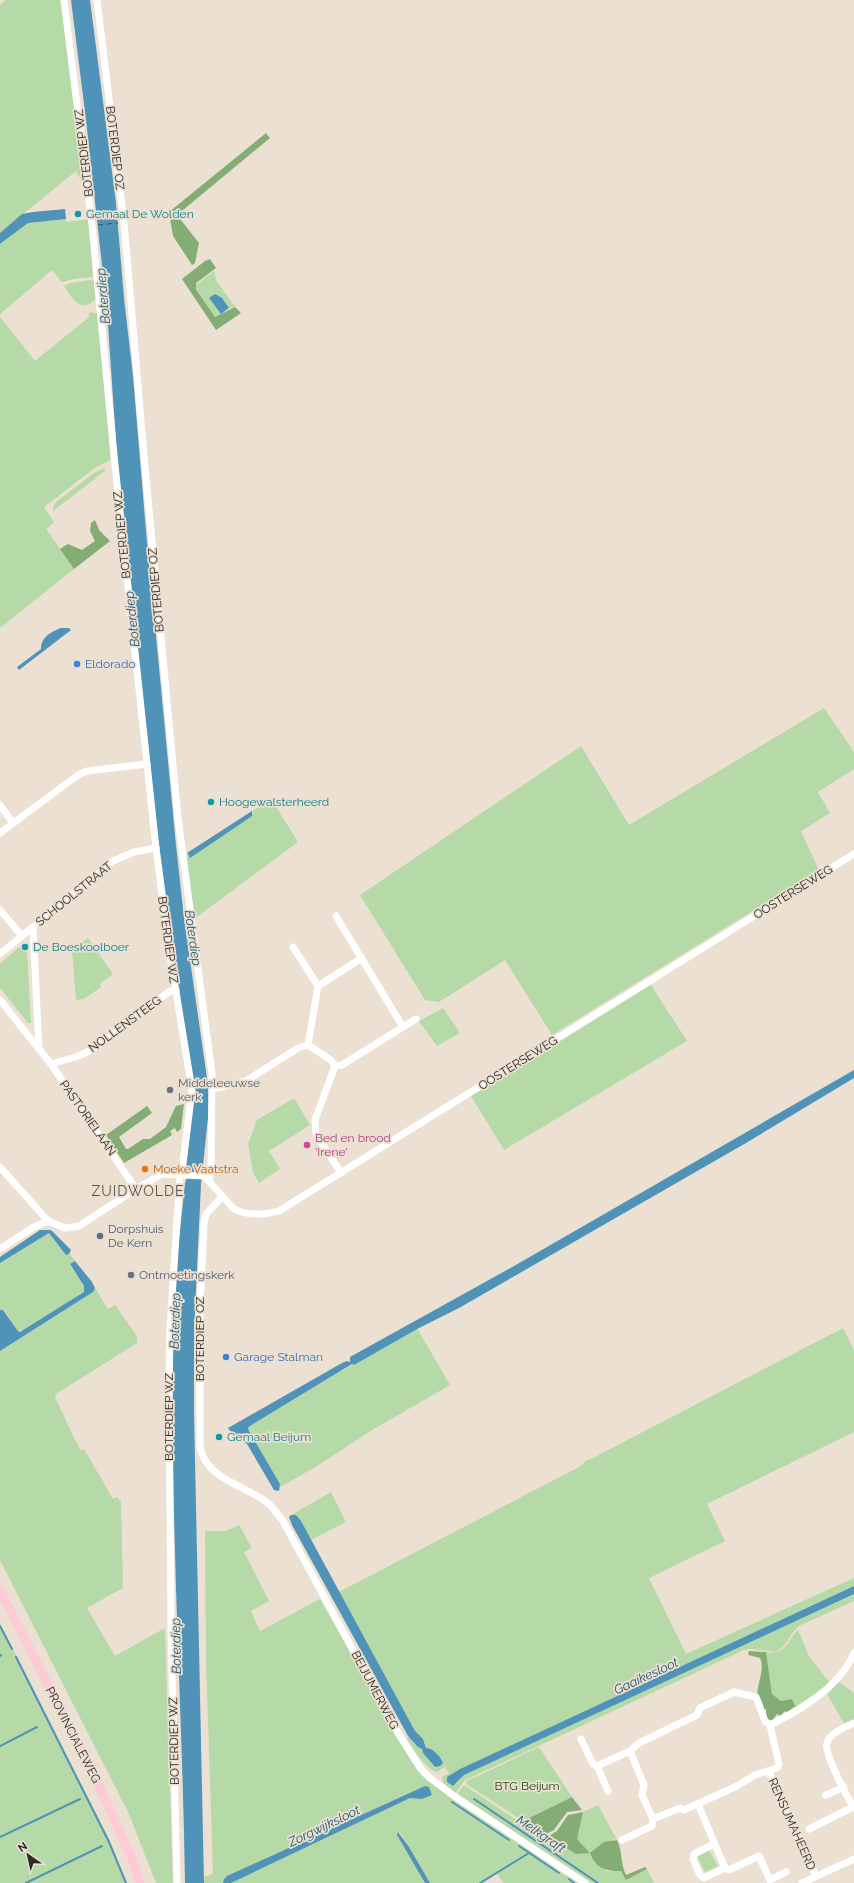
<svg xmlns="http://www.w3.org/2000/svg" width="854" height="1883" font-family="Raleway,sans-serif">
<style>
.green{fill:#b5daa7}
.forest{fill:#84ad75}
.water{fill:#4f93b9}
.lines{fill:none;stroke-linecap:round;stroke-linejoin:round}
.stream{stroke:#4f93b9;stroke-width:2}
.ferry{stroke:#225672;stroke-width:1;stroke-dasharray:5 4;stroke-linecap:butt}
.minor{stroke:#fff;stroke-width:7}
.major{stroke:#fecbd4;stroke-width:9}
.culture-dot{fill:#0f9aa8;stroke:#ebe0d1;stroke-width:1.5}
.shop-dot{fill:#3f7fe0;stroke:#ebe0d1;stroke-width:1.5}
.worship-dot{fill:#6b7280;stroke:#ebe0d1;stroke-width:1.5}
.hotel-dot{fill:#d1479c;stroke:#ebe0d1;stroke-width:1.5}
.food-dot{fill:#e8710a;stroke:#ebe0d1;stroke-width:1.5}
.service-dot{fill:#5c6f8a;stroke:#ebe0d1;stroke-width:1.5}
.labels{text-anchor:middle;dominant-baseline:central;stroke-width:3.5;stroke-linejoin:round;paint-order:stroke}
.street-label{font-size:12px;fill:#2f2a25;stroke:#ebe0d1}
.culture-label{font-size:12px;fill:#0d838f;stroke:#ebe0d1;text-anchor:start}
.shop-label{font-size:12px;fill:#366cbe;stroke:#ebe0d1;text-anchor:start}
.worship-label{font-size:12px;fill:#5b616d;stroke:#ebe0d1;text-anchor:start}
.hotel-label{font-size:12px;fill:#b23c85;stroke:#ebe0d1;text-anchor:start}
.food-label{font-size:12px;fill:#c56008;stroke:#ebe0d1;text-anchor:start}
.service-label{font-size:12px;fill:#4e5e75;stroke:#ebe0d1;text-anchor:start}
.park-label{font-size:12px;fill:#1d4308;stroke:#ebe0d1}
.water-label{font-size:13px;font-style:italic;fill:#225672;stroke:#ebe0d1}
.quarter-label{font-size:14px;letter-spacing:1px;fill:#5b5145;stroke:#ebe0d1}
</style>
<rect width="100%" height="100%" fill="#ebe0d1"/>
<g class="green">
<path d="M6 0H62L84 185 76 171 0 233V5Z"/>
<path d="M66 219V222L89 219 93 277 74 279 62 282 52 270 0 314V244L28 223Z"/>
<path d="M214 271 216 280 235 307 229 308 222 298H209L221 314 215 317 195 286Z"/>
<path d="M91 280 94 281 96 299C79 314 73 299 64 286L70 283Z"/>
<path d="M92 312 98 314 111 460 96 467 44 507 54 522 46 529 74 569 0 628V317L35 361 89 317V313Z"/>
<path d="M105 468V471L53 511V507L56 502 94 473Z"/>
<path d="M824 708 854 752V769L818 792 830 813 801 831 819 870 552 1035 505 960 439 1002 425 1000 360 895 581 746 629 825Z"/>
<path d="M272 800 298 842 194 919 185 857 187 855 188 857 253 813 252 811Z"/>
<path d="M88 938 113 974 100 984 101 987 84 999 76 1000 72 951Z"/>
<path d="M19 947 27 950 31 1023H28L0 988V964Z"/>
<path d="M651 985 687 1041 504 1150 471 1096Z"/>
<path d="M443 1008 460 1033 437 1046 419 1021Z"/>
<path d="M294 1098 310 1125 269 1151 280 1169 259 1183 253 1172 248 1144 257 1120Z"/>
<path d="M49 1233 66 1255 70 1254 75 1261 70 1265 84 1286V1292L26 1329 18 1331 4 1310H0V1263Z"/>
<path d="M95 1288 108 1309 115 1305 137 1336V1343L56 1394 55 1398C65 1416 71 1434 81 1451L84 1449 113 1499 117 1497 121 1502 123 1588 87 1608 115 1656 165 1628 173 1883H156L129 1814 0 1560V1351L93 1292Z"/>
<path d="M417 1328 450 1385 372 1430 317 1466 280 1487V1484L249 1431 248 1428 250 1426 353 1364 354 1365Z"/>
<path d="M843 1328 854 1350V1432L707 1504 725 1541 649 1578 686 1654 854 1578V1586L460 1769 447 1777 456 1784 464 1775 854 1594V1601L799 1626C790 1633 787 1646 776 1652L751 1649 744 1650 472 1777 465 1780 456 1792 455 1793 443 1783 442 1777 449 1773 445 1767 437 1772C425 1769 413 1748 407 1739L408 1736C412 1742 422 1746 423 1752L442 1760 431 1749 426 1748 423 1739 415 1731 339 1592 579 1467 587 1460 591 1459Z"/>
<path d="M331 1492 346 1522 311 1540 297 1517 291 1515Z"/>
<path d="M239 1525 252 1548 244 1552 269 1601 251 1611 260 1631 320 1599 411 1760 423 1777 563 1874 579 1883H504L497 1874 483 1883H430L400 1832 397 1835 425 1883H231L410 1798 420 1799 432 1794 425 1786 227 1876 224 1879 223 1883H204V1877L213 1874 206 1659 205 1531H226Z"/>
<path d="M0 1623 110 1841 126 1883H0Z"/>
<path d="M798 1630 809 1656 829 1682V1684L796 1708 792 1699 781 1701 772 1694 766 1652C787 1655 786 1642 798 1630Z"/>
<path d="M839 1682 854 1693V1720L845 1725 827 1694Z"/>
<path d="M539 1747 572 1797 523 1821 466 1784 467 1781Z"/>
<path d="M464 1785 544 1838 549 1836 553 1840 590 1853 576 1839 583 1812 598 1805 617 1840 613 1839 606 1871H621L626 1880 647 1869 654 1883H592L459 1795 458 1793Z"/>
<path d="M709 1850 718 1866 705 1872 697 1856Z"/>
</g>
<g class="forest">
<path d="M266 133 270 138 177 215 199 243 195 263 192 265 173 236 169 212Z"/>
<path d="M210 259 216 268 196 283V289L215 317 235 307 241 313 216 330 182 279 205 261Z"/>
<path d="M95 520 99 530 110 541 74 569 60 549 68 544 82 550 95 541 90 531 91 523Z"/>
<path d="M184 1104 181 1129 177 1132 175 1128 170 1131 172 1135 124 1163 106 1135 147 1106 152 1113 119 1137 126 1149H128L143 1139H150L166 1127 176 1106Z"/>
<path d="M749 1651 766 1652 772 1694 781 1701 792 1699 796 1708 794 1707 787 1713 785 1711 780 1716 777 1714 772 1721 766 1719V1709H764L761 1699H758C755 1685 766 1671 760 1658L748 1655Z"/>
<path d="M572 1797 582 1810 567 1812 554 1830 544 1835 523 1821Z"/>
<path d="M583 1812 577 1839 590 1853 604 1842 617 1840C623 1851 620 1863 626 1875L645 1867 647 1869 626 1880 621 1871C606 1871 596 1869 590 1853L576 1854 553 1840 549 1836 557 1831 568 1815Z"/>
</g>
<g class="water">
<path d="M71 0H90L116 203 124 298 133 376 146 531 176 845 184 918 210 1099 201 1184 194 1333V1412L204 1883H185C182 1684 167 1484 175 1284 177 1251 182 1216 185 1183L189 1172 186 1167 193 1105 161 867 118 470 107 311 86 120Z"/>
<path d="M65 209 66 219 28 223 0 244V233L22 214 33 212Z"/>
<path d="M215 294 222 298 229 308 221 314 209 298Z"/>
<path d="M61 628H69L71 630 19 670 17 667 41 649C41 637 51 632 61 628Z"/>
<path d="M252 811V816L190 858 187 853Z"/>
<path d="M854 1070V1078L746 1143 459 1308 417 1329 354 1365 352 1364 250 1426 248 1428 249 1431 280 1484 279 1491 274 1490 247 1444 234 1436 228 1428 342 1363 347 1361 350 1362V1357L514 1266Z"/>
<path d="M40 1230H51L71 1250 69 1254 66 1255 49 1233 0 1263V1257Z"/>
<path d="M75 1261 92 1282 95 1288 93 1292 0 1351V1310H3L18 1331 20 1332 84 1292V1286L70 1264Z"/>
<path d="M291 1515H296L301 1521 415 1731 423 1739 426 1748C432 1747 441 1757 443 1763L440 1766 435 1767 423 1753 422 1749 418 1747 408 1736 292 1525 289 1517Z"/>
<path d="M854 1586V1594L464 1775 453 1786 447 1782V1777L460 1769Z"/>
<path d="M425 1786 429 1787 432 1795 422 1799 410 1798 231 1883H223L224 1879 227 1876Z"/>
<path d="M398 1832 409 1847 430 1883H425L397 1835Z"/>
</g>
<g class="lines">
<g class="stream">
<path d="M0 1626 12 1649"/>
<path d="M0 1656 1 1655"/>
<path d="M16 1657 109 1842 126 1883"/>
<path d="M0 1746 37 1727"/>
<path d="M474 1799 598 1883"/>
<path d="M452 1802 509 1840"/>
<path d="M0 1837 80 1799"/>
<path d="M519 1846 559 1873"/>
<path d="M569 1879 574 1883"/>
<path d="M26 1883 102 1846"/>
<path d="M480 1883 529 1853"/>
</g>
<path class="ferry" d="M98 225 118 223"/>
<g class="minor">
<path d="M64 0 92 225 115 465 156 848 171 961 192 1090 183 1163 180 1175 170 1328 169 1394 171 1627 177 1883"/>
<path d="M97 0 124 222 144 456 178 818 212 1074 211 1171 209 1180"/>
<path d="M0 805 13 823"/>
<path d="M0 833 78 775 87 771 147 764"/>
<path d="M0 910 22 936"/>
<path d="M336 916 403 1027"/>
<path d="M33 927 39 1049"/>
<path d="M293 947 318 986 308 1045 331 1060 335 1066"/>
<path d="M0 954 113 861 134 852 156 848"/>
<path d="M318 986 362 958"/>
<path d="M0 1000 51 1064 136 1189"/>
<path d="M51 1064 79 1056 93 1049 170 991 176 990"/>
<path d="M335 1066 315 1120 316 1134 341 1173"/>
<path d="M335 1066 342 1065 416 1019"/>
<path d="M213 1089 246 1081 298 1048 308 1045"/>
<path d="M0 1167 48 1221 65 1228 79 1226 136 1189 162 1174 204 1176 234 1209C247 1216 265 1215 279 1211L854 854"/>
<path d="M222 1197 206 1214 204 1223 200 1306V1447C206 1480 246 1485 269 1504 274 1509 278 1515 283 1521L398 1733 421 1769 430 1778 454 1796 585 1883"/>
<path d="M0 1249 34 1227 48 1221"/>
<path d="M854 1723C845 1727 830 1733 827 1743 823 1752 848 1798 854 1808"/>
<path d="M770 1725C800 1710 840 1687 854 1653"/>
<path d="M581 1739 593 1764 597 1766 608 1791"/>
<path d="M597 1766 630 1751 639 1743 697 1715 700 1708 734 1692 756 1697 765 1721 770 1725 779 1764 777 1768 755 1775 737 1786 684 1810 680 1808 653 1819 642 1795 644 1785 630 1751"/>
<path d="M769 1771 779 1797 816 1876"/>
<path d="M826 1795 844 1787"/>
<path d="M698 1804 725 1868"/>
<path d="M809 1829 853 1807"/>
<path d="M622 1840 652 1826 653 1819"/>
<path d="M714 1844 694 1854 693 1859 700 1875 704 1878 725 1868 729 1870 759 1856 770 1880 786 1872"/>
<path d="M802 1883 854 1859"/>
</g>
<path class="major" d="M0 1590 94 1775 133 1861 140 1883"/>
</g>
<g class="culture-dot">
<circle cx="78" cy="214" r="4"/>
<circle cx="211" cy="802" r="4"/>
<circle cx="25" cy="947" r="4"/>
<circle cx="219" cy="1437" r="4"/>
</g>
<g class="shop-dot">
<circle cx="77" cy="664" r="4"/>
<circle cx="226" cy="1357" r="4"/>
</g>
<g class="worship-dot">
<circle cx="170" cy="1090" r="4"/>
<circle cx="131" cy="1275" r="4"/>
</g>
<circle class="hotel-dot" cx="307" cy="1145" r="4"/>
<circle class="food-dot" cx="145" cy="1169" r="4"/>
<circle class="service-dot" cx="100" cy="1236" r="4"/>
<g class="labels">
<g class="street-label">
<text transform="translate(115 148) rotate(83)">BOTERDIEP OZ</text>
<text transform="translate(84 153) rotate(-97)">BOTERDIEP WZ</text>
<text transform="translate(122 535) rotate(-96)">BOTERDIEP WZ</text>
<text transform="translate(156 590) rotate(-95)">BOTERDIEP OZ</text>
<text transform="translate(793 892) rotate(-32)">OOSTERSEWEG</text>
<text transform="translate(74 894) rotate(-39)">SCHOOLSTRAAT</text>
<text transform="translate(168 940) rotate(82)">BOTERDIEP WZ</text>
<text transform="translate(125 1024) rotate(-36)">NOLLENSTEEG</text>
<text transform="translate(518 1063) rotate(-32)">OOSTERSEWEG</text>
<text transform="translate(88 1118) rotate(55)">PASTORIELAAN</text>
<text transform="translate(200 1339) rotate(-90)">BOTERDIEP OZ</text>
<text transform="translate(169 1417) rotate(-90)">BOTERDIEP WZ</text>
<text transform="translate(375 1690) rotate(62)">BEIJUMERWEG</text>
<text transform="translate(73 1735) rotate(63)">PROVINCIALEWEG</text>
<text transform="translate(174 1741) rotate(-91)">BOTERDIEP WZ</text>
<text transform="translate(792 1824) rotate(66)">RENSUMAHEERD</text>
</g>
<g class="culture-label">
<text x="86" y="214">Gemaal De Wolden</text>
<text x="219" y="802">Hoogewalsterheerd</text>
<text x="33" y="947">De Boeskoolboer</text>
<text x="227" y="1437">Gemaal Beijum</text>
</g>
<g class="shop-label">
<text x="85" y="664">Eldorado</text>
<text x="234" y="1357">Garage Stalman</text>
</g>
<g class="worship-label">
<text x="178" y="1083">Middeleeuwse<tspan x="178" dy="14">kerk</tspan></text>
<text x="139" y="1275">Ontmoetingskerk</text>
</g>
<g class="hotel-label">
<text x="315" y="1138">Bed en brood<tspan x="315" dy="14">'Irene'</tspan></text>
</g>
<g class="food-label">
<text x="153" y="1169">Moeke Vaatstra</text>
</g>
<g class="service-label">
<text x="108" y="1229">Dorpshuis<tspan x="108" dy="14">De Kern</tspan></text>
</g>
<g class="park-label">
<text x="527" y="1786">BTG Beijum</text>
</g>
<g class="water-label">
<text transform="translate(103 296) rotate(-95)">Boterdiep</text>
<text transform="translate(132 619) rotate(-96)">Boterdiep</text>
<text transform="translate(193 938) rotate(82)">Boterdiep</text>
<text transform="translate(175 1321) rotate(-88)">Boterdiep</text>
<text transform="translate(176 1646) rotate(-91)">Boterdiep</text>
<text transform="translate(646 1676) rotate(-25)">Gaaikesloot</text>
<text transform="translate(324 1826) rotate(-26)">Zorgwijksloot</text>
<text transform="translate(541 1834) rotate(34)">Melkgraft</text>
</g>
<g class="quarter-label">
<text x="138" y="1191">ZUIDWOLDE</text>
</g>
</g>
<g transform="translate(28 1855) rotate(326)" stroke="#ebe0d1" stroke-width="3" paint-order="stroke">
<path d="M0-3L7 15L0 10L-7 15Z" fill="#2f2a25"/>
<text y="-6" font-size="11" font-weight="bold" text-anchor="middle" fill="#2f2a25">N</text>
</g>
</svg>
